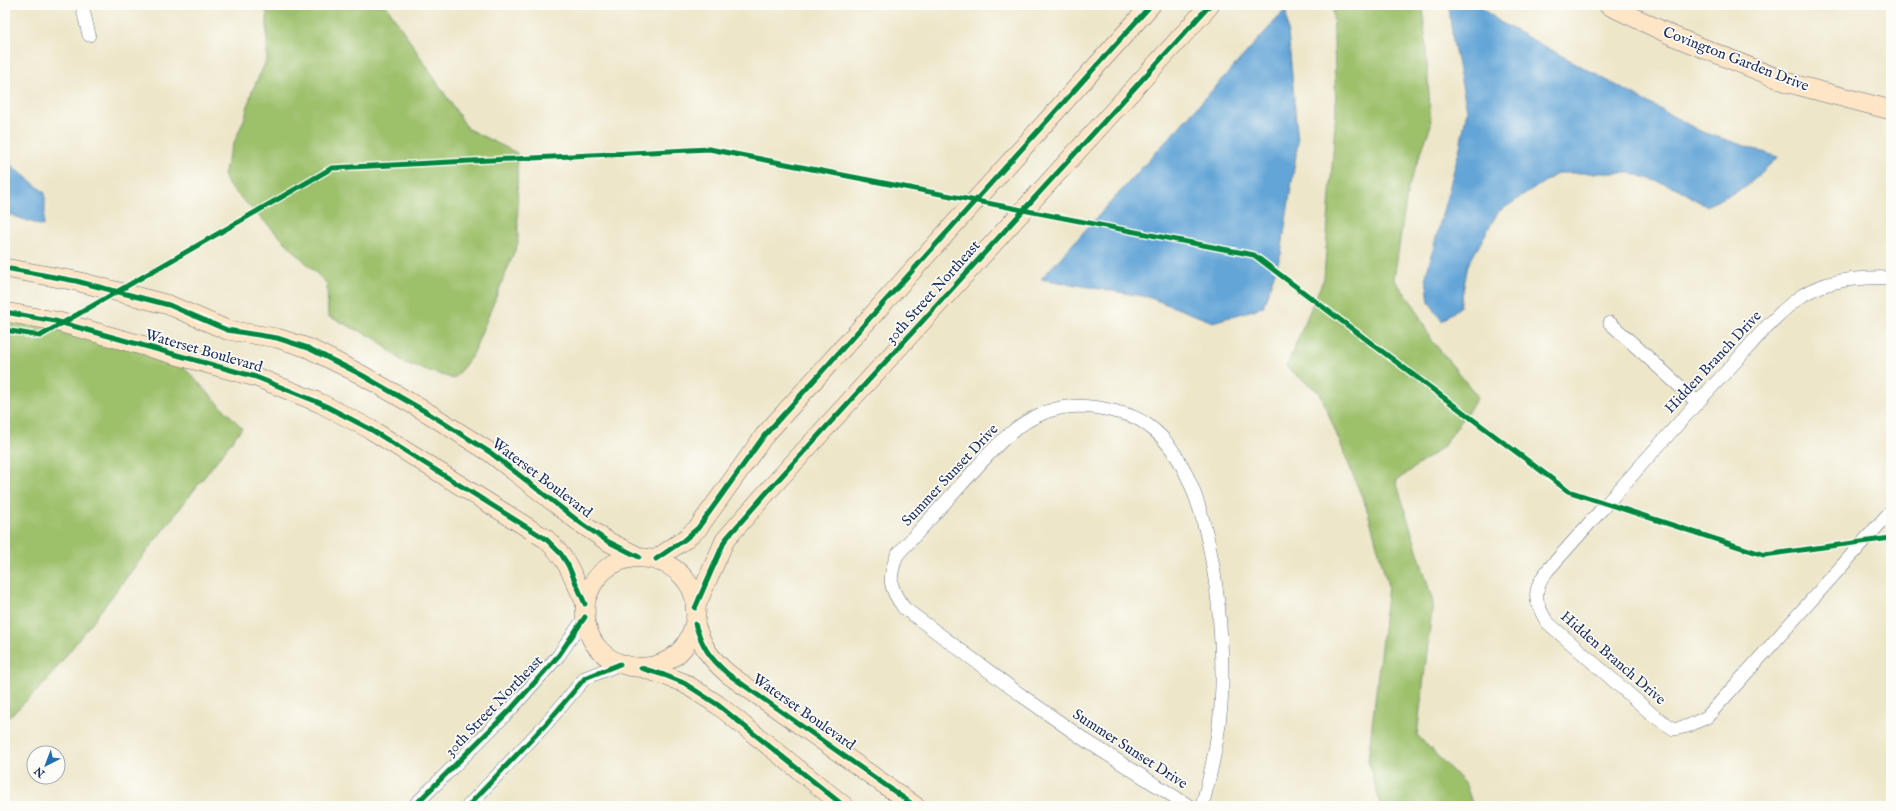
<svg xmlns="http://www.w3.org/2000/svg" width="1896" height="811" font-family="'IM FELL English',serif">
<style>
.green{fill:#9dc06a;stroke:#5c7864}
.water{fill:#63a5d7;stroke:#3f6a9a}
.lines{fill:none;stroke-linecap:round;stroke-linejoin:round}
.street-casing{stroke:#646f83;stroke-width:14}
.secondary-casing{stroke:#646f83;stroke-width:20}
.street{stroke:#fff;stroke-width:13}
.secondary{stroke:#fde5c5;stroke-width:19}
.cycleway-casing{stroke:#fdfcf7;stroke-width:8}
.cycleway{stroke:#00873e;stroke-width:5}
.labels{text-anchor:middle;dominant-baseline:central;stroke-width:3.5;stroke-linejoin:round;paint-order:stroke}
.street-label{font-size:15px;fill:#1b2f5e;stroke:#fdfcf7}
</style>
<rect width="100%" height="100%" fill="#fdfcf7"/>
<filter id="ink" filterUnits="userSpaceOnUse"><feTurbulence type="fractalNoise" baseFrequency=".025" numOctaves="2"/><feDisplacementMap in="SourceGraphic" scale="8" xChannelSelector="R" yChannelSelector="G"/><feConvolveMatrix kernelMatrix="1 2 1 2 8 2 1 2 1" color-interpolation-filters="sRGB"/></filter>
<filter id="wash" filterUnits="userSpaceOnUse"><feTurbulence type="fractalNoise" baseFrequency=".012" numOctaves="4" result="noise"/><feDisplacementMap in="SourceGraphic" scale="16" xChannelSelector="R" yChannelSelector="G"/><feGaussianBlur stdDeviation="0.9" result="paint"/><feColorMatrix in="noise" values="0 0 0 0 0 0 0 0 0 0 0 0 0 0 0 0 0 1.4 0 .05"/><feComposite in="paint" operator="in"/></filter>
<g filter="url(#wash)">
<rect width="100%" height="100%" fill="#ede6c9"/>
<g class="green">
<path d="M264 5H386L468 129 517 153 518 243 472 356 454 379 404 363 376 339 328 316 327 284 228 185 224 174 229 155 245 117 252 91 267 59V14Z"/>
<path d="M1333 5H1423L1431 125 1408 188 1394 279 1415 307 1430 338 1478 397 1443 447 1396 481 1433 602 1417 735 1466 785 1473 806H1381L1368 761 1388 586 1368 512 1320 393 1286 367 1324 278 1336 111Z"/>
<path d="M5 313 170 353 242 428 45 683 5 721Z"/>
</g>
<g class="water">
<path d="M1455 5H1479L1500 22 1700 131 1778 157 1746 187 1706 206 1677 188 1632 173H1558L1498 212 1468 265 1460 307 1442 321 1429 302 1426 276 1460 147 1467 110 1453 41 1449 8Z"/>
<path d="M1286 9 1298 142 1281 254 1263 307 1213 322 1148 297 1041 279Z"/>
<path d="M5 160 45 193V212L43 226 5 213Z"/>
</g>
</g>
<g filter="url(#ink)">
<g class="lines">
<defs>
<g id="street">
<path d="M82 5 89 35"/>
<path d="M1891 278C1862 277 1828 279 1803 295 1772 316 1749 348 1724 374 1663 439 1606 505 1547 571 1532 591 1534 601 1547 622L1654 716 1674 729 1688 726 1707 717 1891 511"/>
<path d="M1610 323 1697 402"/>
<path d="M414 806 512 708 559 655 585 617"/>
<path d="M468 806 546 724 585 678 620 664"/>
<path d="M1189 806 1085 740 1021 695 904 608C889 588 888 579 897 555 918 532 939 509 960 486 985 459 1010 425 1046 412 1070 403 1093 405 1117 412 1127 414 1138 418 1146 424 1211 466 1223 615 1222 686 1221 726 1213 767 1202 806"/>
</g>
<g id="secondary">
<path d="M1608 5 1673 36 1789 83 1891 110"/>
<path d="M5 268 76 281 169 305 227 330 277 338 308 348 360 374 428 413 491 453 582 524 607 541 639 557"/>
<path d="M5 312 55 321 256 377 320 403 370 429 546 539C564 556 568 565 578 587 580 592 584 598 585 603 586 611 584 619 587 627 596 663 639 678 670 659 681 653 689 641 693 629 716 558 604 524 585 604"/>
<path d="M656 559 684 540 698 528 764 436 1151 5"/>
<path d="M695 608 725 540 768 491 1210 5"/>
<path d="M695 624C703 648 709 657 728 674L915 806"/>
<path d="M643 668 664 675 684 683 718 705 844 806"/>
</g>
</defs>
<use href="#street" class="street-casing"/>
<use href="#secondary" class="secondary-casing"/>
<use href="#street" class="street"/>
<use href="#secondary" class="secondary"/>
<defs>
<g id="cycleway">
<path d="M5 268 76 281 169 305 227 330 277 338 308 348 360 374 428 413 491 453 582 524 607 541 639 557"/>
<path d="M5 312 55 321 256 377 320 403 370 429 546 539 561 554 568 565 585 604"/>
<path d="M5 330 40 336 332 168 709 149 1254 255 1568 491 1764 555 1891 538"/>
<path d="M656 559 684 540 698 528 764 436 1151 5"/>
<path d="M695 608 725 540 768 491 1210 5"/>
<path d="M695 624C703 648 709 657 728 674L915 806"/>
<path d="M641 668 664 675 684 683 718 705 844 806"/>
<path d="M414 806 512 708 559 655 585 617"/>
<path d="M468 806 546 724 585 678 620 664"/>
</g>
</defs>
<use href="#cycleway" class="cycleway-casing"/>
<use href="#cycleway" class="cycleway"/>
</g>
</g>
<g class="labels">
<g class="street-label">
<text transform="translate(1736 59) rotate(21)">Covington Garden Drive</text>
<text transform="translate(933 292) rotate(-48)">30th Street Northeast</text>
<text transform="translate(204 351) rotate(16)">Waterset Boulevard</text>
<text transform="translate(1713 362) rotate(-47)">Hidden Branch Drive</text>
<text transform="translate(950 475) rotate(-47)">Summer Sunset Drive</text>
<text transform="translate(542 478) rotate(37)">Waterset Boulevard</text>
<text transform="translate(1613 658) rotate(41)">Hidden Branch Drive</text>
<text transform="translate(494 706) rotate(-46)">30th Street Northeast</text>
<text transform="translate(804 712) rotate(35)">Waterset Boulevard</text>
<text transform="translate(1130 749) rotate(33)">Summer Sunset Drive</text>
</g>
</g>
<rect width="1896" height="811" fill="none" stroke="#fdfcf7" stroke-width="20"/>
<g transform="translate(46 765) rotate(222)"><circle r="19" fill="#fdfcf7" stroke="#a3aaba"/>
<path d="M0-3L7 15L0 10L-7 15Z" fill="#1f6fb2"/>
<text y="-6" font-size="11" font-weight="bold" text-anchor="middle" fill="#1b2f5e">N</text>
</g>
</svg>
